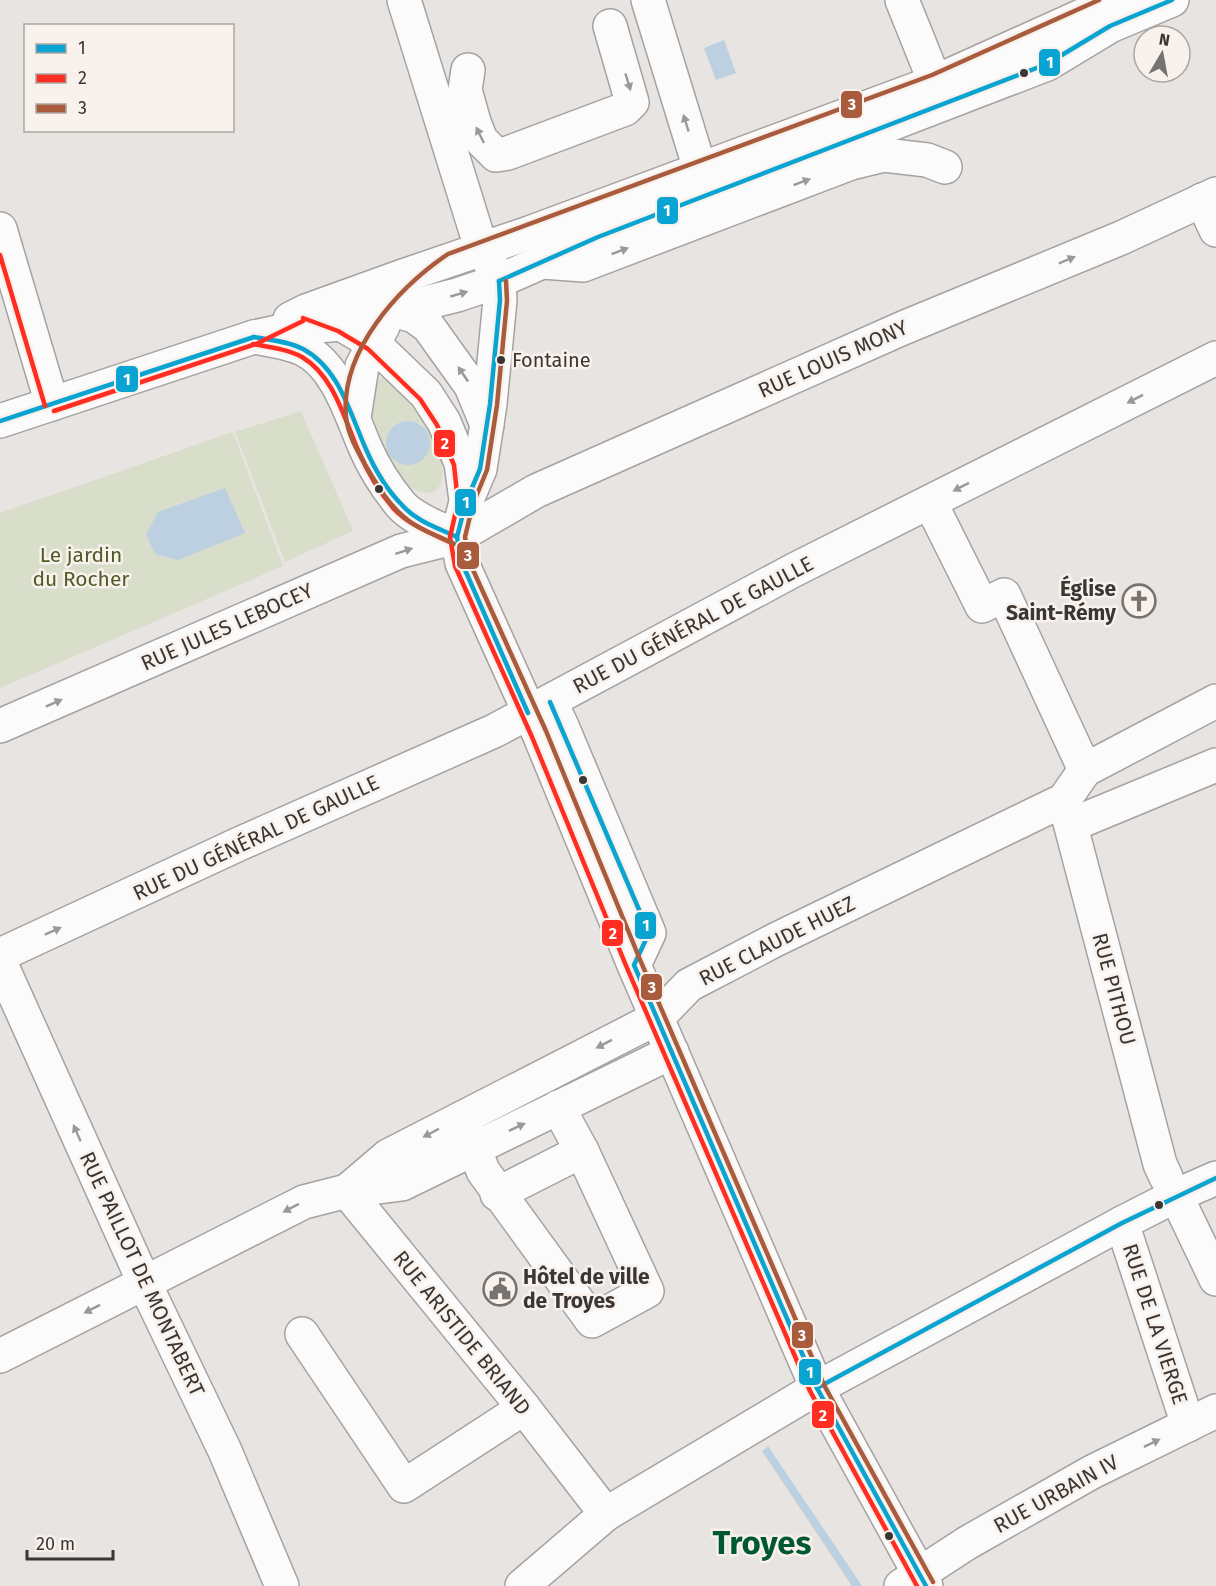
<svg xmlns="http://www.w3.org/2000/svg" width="1216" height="1586" font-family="'Fira Sans',sans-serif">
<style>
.green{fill:#d9decb;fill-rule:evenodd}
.water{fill:#bcd0e1}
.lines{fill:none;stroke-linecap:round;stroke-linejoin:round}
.minor-casing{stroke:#a5a2a1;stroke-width:36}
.major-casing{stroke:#a5a2a1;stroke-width:36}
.minor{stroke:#fbfbfb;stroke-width:33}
.major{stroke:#fbfbfb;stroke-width:33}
.bus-1-casing{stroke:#f8f1ec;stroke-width:9}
.bus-2-casing{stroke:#f8f1ec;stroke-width:9}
.bus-3-casing{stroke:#f8f1ec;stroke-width:9}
.bus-1{stroke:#09a4d1;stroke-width:4.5}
.bus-2{stroke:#ff2d22;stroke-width:4.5}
.bus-3{stroke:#a95b3e;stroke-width:4.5}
.oneway{fill:#9a9898}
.bus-dot{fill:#393634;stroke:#f8f1ec;stroke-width:2}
.labels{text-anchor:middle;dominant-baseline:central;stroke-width:5;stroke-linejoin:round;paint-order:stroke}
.bus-label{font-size:20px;fill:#393634;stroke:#f8f1ec;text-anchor:start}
.street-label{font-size:21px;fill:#393634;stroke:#f8f1ec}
.park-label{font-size:21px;fill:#4e5d27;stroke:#f8f1ec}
.poi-label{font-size:21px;font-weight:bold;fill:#393634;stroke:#f8f1ec;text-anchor:end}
.town-label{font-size:33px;font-weight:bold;fill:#005830;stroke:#f8f1ec}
.line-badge{stroke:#f8f1ec;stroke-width:2}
.badge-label{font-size:16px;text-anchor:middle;font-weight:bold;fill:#fff}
</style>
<rect width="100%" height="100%" fill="#e7e4e2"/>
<g class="green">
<path d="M387 377 398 380C407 394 417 408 426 423 431 429 436 435 439 442 442 447 442 454 442 460 445 484 438 503 410 487 383 470 355 404 379 378ZM408 421 422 424 430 438 417 463 404 464 394 426Z"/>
<path d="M301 411 353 531 285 562 235 432Z"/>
<path d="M233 432 283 566 0 688V513Z"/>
</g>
<g class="water">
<path d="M724 40 736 73 716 80 704 48Z"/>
<circle cx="408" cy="443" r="22"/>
<path d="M225 488 245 533 178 560 155 554 146 534 158 512Z"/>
<path d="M768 1446 862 1586H852L762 1451Z"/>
</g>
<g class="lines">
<defs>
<g id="minor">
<path d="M404 0 478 238 499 281 500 300 490 404 480 469 466 502 457 537 462 563 539 734 634 965 817 1388 926 1586"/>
<path d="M648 0 700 169 695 198"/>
<path d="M902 0 935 82"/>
<path d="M468 70 465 90 474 122 481 140 496 155 508 153 625 109 632 102 610 26"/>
<path d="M1202 200 1216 230"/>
<path d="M0 229 52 404"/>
<path d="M543 262 583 265 851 163 884 155 927 160 945 167"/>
<path d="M378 306 414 316 428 326 471 386 487 425"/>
<path d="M323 317 341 324 373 343 426 394 444 422 461 463 466 500"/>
<path d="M254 337C270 340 288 342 303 349 337 365 351 415 365 447 374 468 387 488 401 505 415 520 439 528 457 537"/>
<path d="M354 418 362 366 383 326"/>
<path d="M930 502 982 606 1004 595 1085 770"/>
<path d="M550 702 561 724 649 933 634 965"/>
<path d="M0 726 401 551 457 537 536 491 903 328 1121 238 1216 194"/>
<path d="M1064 800 1160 1164 1166 1177"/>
<path d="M1071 825 1216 765"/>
<path d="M0 955 239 844 494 731 794 570 1216 358"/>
<path d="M0 962 144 1282 225 1451 282 1586"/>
<path d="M466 1126 483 1171 592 1321 647 1291 582 1151 558 1107"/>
<path d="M347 1191 388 1156 657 1018 689 985 775 940 1064 800 1085 770 1216 701"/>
<path d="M347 1191 524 1408 606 1514"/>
<path d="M497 1194 582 1151"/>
<path d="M1181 1206 1216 1279"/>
<path d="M1122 1223 1188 1425"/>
<path d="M302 1334 404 1486 524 1408"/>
<path d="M0 1356 304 1202 347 1191 402 1184 672 1052"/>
<path d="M522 1586 606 1514 817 1388 1122 1223 1175 1196 1216 1178"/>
<path d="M901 1586 967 1543 1092 1472 1216 1411"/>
</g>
<g id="major">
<path d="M290 319 306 311 403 276 529 233 935 82 1117 0"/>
<path d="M0 421 254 337 296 328 341 324 457 295 499 281 598 237 1047 64 1110 26 1172 0"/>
</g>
</defs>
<use href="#minor" class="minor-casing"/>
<use href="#major" class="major-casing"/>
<use href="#minor" class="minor"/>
<use href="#major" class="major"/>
<defs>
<g id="bus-1">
<path d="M499 281 598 237 1047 64 1110 26 1172 0"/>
<path d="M499 281 500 300 490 404 480 469 466 502 457 537 462 563 528 713"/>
<path d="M254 337C270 340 288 341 303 349 339 368 350 413 365 447 374 468 386 489 402 505 416 521 438 528 457 537"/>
<path d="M0 421 254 337"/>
<path d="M550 702 649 933 634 965 817 1388 926 1586"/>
<path d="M817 1388 1122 1223 1216 1178"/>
</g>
<g id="bus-2">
<path d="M0 255 45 406"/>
<path d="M303 318 338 331 368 349 420 399 437 425 454 465 458 502 450 537 455 566 532 737 627 968 810 1391 917 1586"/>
<path d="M253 344C269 347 287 349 302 357 334 376 344 418 358 450 367 471 379 492 394 509 410 526 433 534 454 544"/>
<path d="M54 411 256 344 303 321"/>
</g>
<g id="bus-3">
<path d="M506 281 507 301 497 405 487 470 473 504 465 537 469 561 546 731 641 962 824 1385 933 1582"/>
<path d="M454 544C439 536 422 531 409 521 391 508 378 487 367 468 358 452 348 435 346 417 340 351 398 288 448 254L932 75 1099 0"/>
</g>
</defs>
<use href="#bus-1" class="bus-1-casing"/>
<use href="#bus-2" class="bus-2-casing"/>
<use href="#bus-3" class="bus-3-casing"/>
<use href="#bus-1" class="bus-1"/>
<use href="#bus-2" class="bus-2"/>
<use href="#bus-3" class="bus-3"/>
</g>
<defs><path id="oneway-solid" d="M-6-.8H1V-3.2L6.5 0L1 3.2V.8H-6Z" transform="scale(1.5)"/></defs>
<g class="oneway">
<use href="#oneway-solid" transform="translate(628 82) rotate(73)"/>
<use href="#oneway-solid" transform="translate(686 123) rotate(-107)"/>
<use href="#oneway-solid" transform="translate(480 135) rotate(-116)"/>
<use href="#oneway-solid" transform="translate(802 182) rotate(-21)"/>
<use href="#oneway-solid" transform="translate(620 251) rotate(-21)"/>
<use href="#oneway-solid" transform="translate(1067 260) rotate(-23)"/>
<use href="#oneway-solid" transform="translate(459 294) rotate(-16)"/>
<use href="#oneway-solid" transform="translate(463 374) rotate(-124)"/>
<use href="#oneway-solid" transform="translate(1135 399) rotate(153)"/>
<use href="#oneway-solid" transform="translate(961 487) rotate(153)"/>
<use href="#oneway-solid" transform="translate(404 551) rotate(-18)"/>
<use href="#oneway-solid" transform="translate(54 703) rotate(-24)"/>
<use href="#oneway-solid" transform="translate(53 931) rotate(-24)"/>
<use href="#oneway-solid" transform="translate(604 1044) rotate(153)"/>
<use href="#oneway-solid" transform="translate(517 1127) rotate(-25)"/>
<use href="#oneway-solid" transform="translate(77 1133) rotate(-114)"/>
<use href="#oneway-solid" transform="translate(431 1133) rotate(152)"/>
<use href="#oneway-solid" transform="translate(291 1208) rotate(153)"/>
<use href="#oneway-solid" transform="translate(92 1309) rotate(153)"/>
<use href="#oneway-solid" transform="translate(1152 1443) rotate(-26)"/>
</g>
<defs>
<symbol id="church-ring" viewBox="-11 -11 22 22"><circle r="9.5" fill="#f8f1ec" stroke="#767371" stroke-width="1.5"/><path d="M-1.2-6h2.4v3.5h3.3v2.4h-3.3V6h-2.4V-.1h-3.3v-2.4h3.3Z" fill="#767371"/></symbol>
<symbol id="civic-ring" viewBox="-11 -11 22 22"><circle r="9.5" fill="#f8f1ec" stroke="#767371" stroke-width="1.5"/><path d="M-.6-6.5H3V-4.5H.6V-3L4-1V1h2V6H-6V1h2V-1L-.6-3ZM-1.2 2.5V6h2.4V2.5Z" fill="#767371"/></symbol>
</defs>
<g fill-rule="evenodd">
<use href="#church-ring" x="1120" y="582" width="38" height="38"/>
<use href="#civic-ring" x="481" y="1270" width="38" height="38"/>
</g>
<g class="bus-dot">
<circle cx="1024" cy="73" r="5"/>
<circle cx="501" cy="360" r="5"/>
<circle cx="379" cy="489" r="5"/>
<circle cx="583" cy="780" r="5"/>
<circle cx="1159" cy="1205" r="5"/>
<circle cx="889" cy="1536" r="5"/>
</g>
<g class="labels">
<g class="bus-label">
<text x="512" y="360">Fontaine</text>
</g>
<g class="street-label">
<text transform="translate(833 359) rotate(-24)">RUE LOUIS MONY</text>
<text transform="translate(693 625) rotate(-28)">RUE DU GÉNÉRAL DE GAULLE</text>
<text transform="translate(227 627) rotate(-24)">RUE JULES LEBOCEY</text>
<text transform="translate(256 838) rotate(-25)">RUE DU GÉNÉRAL DE GAULLE</text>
<text transform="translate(777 941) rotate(-27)">RUE CLAUDE HUEZ</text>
<text transform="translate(1114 989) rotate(75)">RUE PITHOU</text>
<text transform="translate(142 1274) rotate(65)">RUE PAILLOT DE MONTABERT</text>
<text transform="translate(1155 1324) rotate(72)">RUE DE LA VIERGE</text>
<text transform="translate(462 1333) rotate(51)">RUE ARISTIDE BRIAND</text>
<text transform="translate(1056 1494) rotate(-29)">RUE URBAIN IV</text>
</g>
<g class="park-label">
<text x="81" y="555">Le jardin<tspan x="81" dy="24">du Rocher</tspan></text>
</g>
<g class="poi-label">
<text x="1116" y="589">Église<tspan x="1116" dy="24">Saint-Rémy</tspan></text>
<text x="523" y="1277" text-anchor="start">Hôtel de ville<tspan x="523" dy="24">de Troyes</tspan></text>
</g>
<g class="town-label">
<text x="762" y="1543">Troyes</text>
</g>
</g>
<g class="line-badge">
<rect x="1038" y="48" width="23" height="29" rx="6" fill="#09a4d1"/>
<rect x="840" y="90" width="23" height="29" rx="6" fill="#a95b3e"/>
<rect x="656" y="196" width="23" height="29" rx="6" fill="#09a4d1"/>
<rect x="115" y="365" width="24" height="28" rx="6" fill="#09a4d1"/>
<rect x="433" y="429" width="23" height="29" rx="6" fill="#ff2d22"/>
<rect x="454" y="488" width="23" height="29" rx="6" fill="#09a4d1"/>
<rect x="456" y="541" width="24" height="29" rx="6" fill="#a95b3e"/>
<rect x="634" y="911" width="23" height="29" rx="6" fill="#09a4d1"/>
<rect x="601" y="919" width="23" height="28" rx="6" fill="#ff2d22"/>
<rect x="640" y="973" width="23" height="28" rx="6" fill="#a95b3e"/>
<rect x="791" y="1321" width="23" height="28" rx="6" fill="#a95b3e"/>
<rect x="798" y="1358" width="24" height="28" rx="6" fill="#09a4d1"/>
<rect x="811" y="1400" width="24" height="29" rx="6" fill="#ff2d22"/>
</g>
<g class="badge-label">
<text x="1050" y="68">1</text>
<text x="852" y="110">3</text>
<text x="667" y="216">1</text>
<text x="127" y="385">1</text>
<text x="445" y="449">2</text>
<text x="466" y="508">1</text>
<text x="468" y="561">3</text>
<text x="646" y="931">1</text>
<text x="613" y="939">2</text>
<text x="652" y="993">3</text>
<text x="802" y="1341">3</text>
<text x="810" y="1378">1</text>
<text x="823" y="1421">2</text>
</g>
<rect x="24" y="24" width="210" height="108" fill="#f8f1ec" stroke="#aca6a2" stroke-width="1.5"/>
<rect x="36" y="44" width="30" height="9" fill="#09a4d1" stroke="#aca6a2" stroke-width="1.5"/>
<text x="78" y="54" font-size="18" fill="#393634">1</text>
<rect x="36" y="74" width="30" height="9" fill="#ff2d22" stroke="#aca6a2" stroke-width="1.5"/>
<text x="78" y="84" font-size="18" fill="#393634">2</text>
<rect x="36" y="104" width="30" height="9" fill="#a95b3e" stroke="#aca6a2" stroke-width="1.5"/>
<text x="78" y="114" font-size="18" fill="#393634">3</text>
<g transform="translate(1162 54) rotate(10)"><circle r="28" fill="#f8f1ec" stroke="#aca6a2" stroke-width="1.5"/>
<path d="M0-4.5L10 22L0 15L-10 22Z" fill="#767371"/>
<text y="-9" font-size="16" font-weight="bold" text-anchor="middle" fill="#393634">N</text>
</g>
<path d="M27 1550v9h86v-9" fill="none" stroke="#393634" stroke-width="3"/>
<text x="36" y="1550" font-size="18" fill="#393634" stroke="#f8f1ec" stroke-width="4.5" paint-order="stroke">20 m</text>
</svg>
